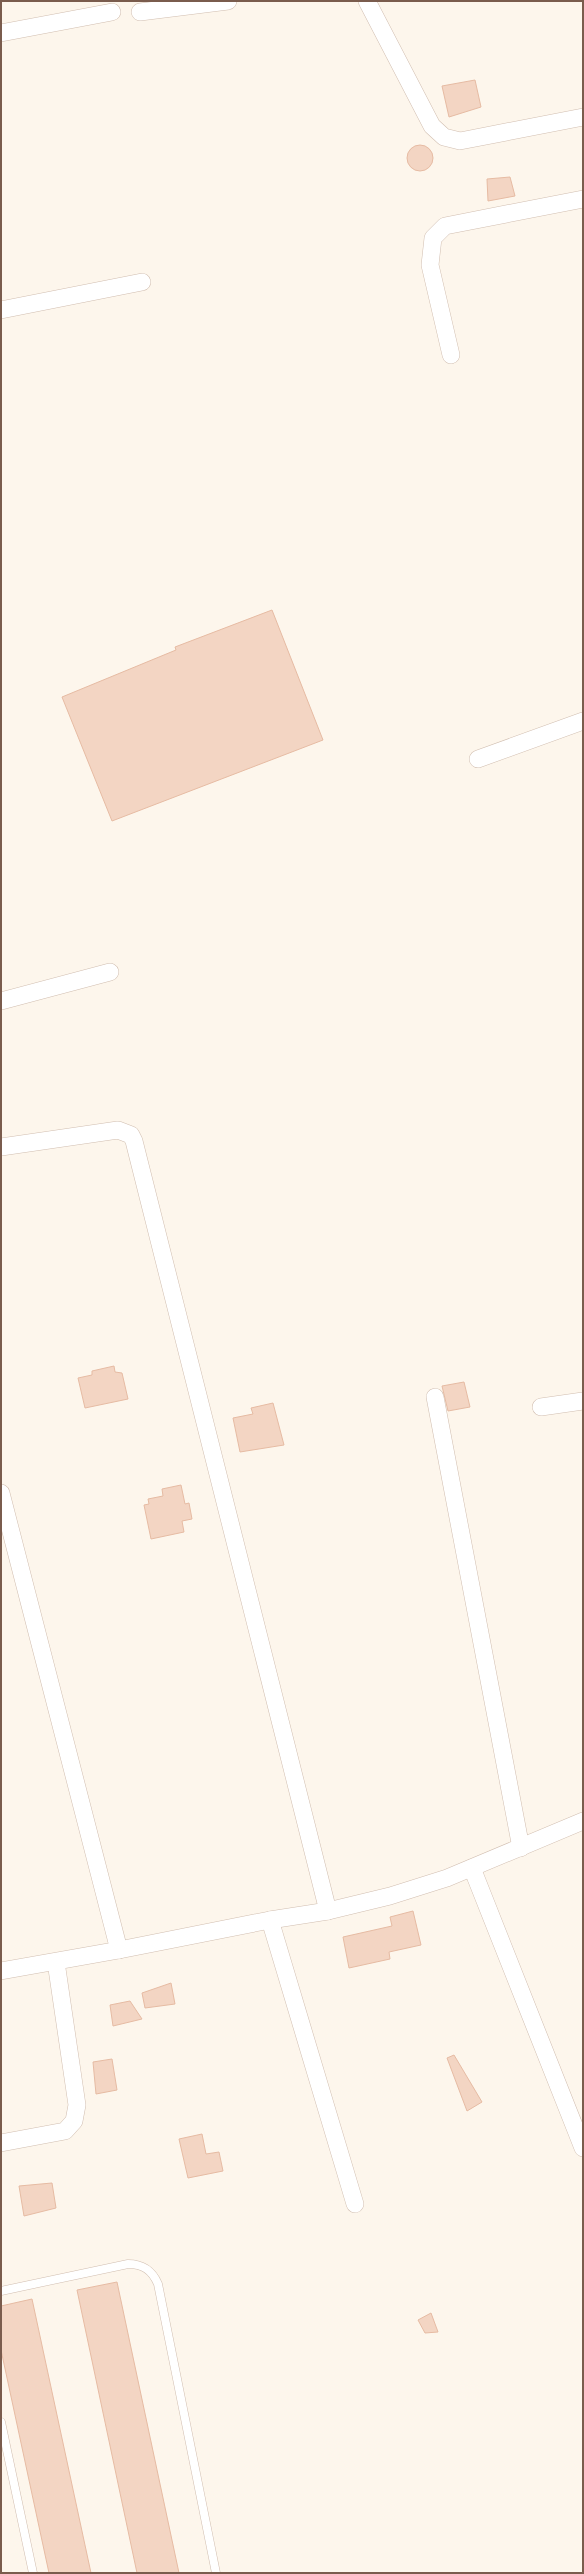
<svg xmlns="http://www.w3.org/2000/svg" width="584" height="2574" font-family="Barlow,sans-serif">
<style>
.building{fill:#f3d5c3;stroke:#e6bba3}
.lines{fill:none;stroke-linecap:round;stroke-linejoin:round}
.service-casing{stroke:#d1beb0;stroke-width:9}
.minor-casing{stroke:#d1beb0;stroke-width:18}
.service{stroke:#fff;stroke-width:8}
.minor{stroke:#fff;stroke-width:17}
</style>
<rect width="100%" height="100%" fill="#fdf6ec"/>
<g class="building">
<path d="M475 80 481 107 449 117 442 86Z"/>
<circle cx="420" cy="158" r="13"/>
<path d="M510 177 515 196 488 201 487 179Z"/>
<path d="M272 610 323 740 112 821 62 697 176 650 175 647Z"/>
<path d="M114 1366 115 1372 122 1373 128 1399 85 1408 78 1378 92 1375V1371Z"/>
<path d="M464 1382 470 1407 448 1411 442 1386Z"/>
<path d="M273 1403 284 1445 240 1452 233 1418 253 1414 251 1408Z"/>
<path d="M181 1485 185 1504 189 1503 192 1519 182 1521 184 1532 151 1539 144 1505 149 1504 148 1499 163 1496 162 1489Z"/>
<path d="M413 1911 421 1945 389 1952 390 1959 349 1968 343 1937 392 1926 390 1917Z"/>
<path d="M171 1983 175 2004 145 2008 142 1993Z"/>
<path d="M130 2001 142 2019 113 2026 110 2005Z"/>
<path d="M454 2055 482 2102 467 2111 447 2058Z"/>
<path d="M112 2059 117 2090 96 2094 93 2062Z"/>
<path d="M202 2134 206 2154 219 2152 223 2171 188 2178 179 2139Z"/>
<path d="M52 2183 56 2208 24 2216 19 2186Z"/>
<path d="M117 2282 179 2573H137L77 2290Z"/>
<path d="M32 2299 91 2573H49L1 2350V2306Z"/>
<path d="M431 2313 438 2332 425 2333 418 2320Z"/>
</g>
<g class="lines">
<defs>
<g id="service">
<path d="M1 2291 128 2264C143 2264 152 2270 158 2284L216 2573"/>
<path d="M1 2422 33 2573"/>
</g>
<g id="minor">
<path d="M367 1 432 126 444 137 460 141 583 117"/>
<path d="M140 12 228 1"/>
<path d="M1 33 112 12"/>
<path d="M1 310 142 282"/>
<path d="M451 355 430 265 433 238 445 226 583 199"/>
<path d="M478 759 583 721"/>
<path d="M1 1001 110 972"/>
<path d="M1 1147 118 1130 131 1135 134 1141 328 1911"/>
<path d="M435 1397 521 1848"/>
<path d="M541 1407 583 1401"/>
<path d="M1 1493 119 1950 1 1971"/>
<path d="M472 1868 583 2148"/>
<path d="M270 1920 355 2204"/>
<path d="M119 1950 270 1920 328 1911 390 1896 447 1878 583 1821"/>
<path d="M1 2143 65 2131 74 2121 77 2105 56 1962"/>
</g>
</defs>
<use href="#service" class="service-casing"/>
<use href="#minor" class="minor-casing"/>
<use href="#service" class="service"/>
<use href="#minor" class="minor"/>
</g>
<rect width="584" height="2574" fill="none" stroke="#7a5c4d" stroke-width="4"/>
</svg>
